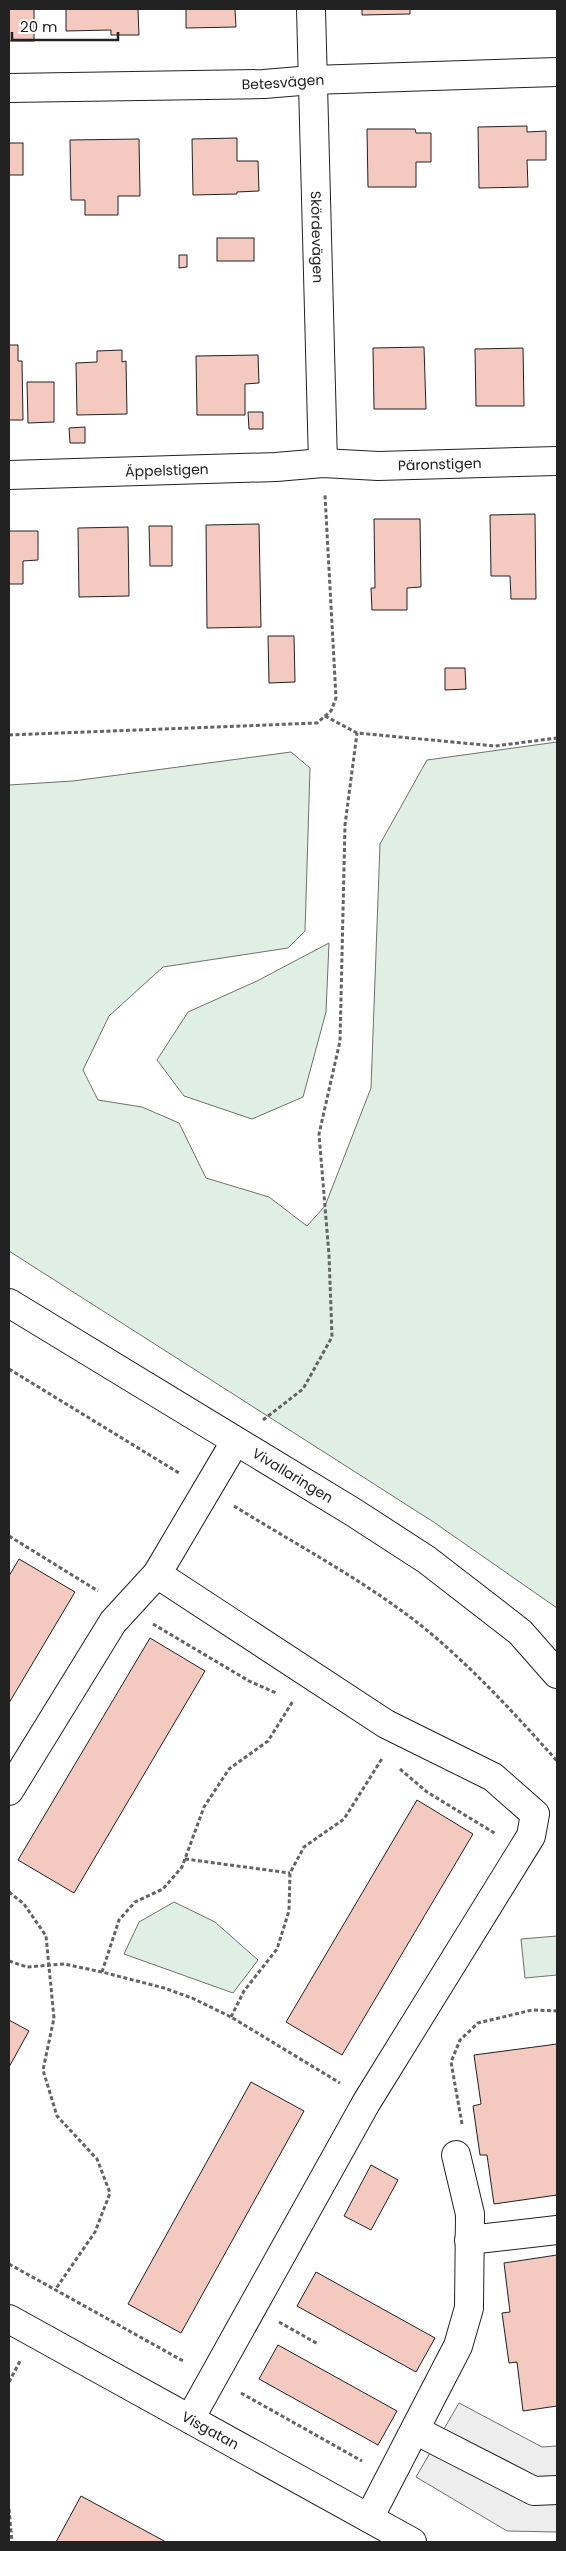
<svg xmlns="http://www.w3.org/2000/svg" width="566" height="2551" font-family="Poppins,sans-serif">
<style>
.green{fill:#e0efe3;stroke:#6f6f6f}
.parking{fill:#ededed;stroke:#6f6f6f}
.building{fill:#f3c9c0;stroke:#222}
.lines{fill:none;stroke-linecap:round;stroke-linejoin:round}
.minor-casing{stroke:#222;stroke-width:30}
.path{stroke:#646464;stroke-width:3;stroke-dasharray:4 2.5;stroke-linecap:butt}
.minor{stroke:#fff;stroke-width:28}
.labels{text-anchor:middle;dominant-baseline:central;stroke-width:4;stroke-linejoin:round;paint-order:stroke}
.street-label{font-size:14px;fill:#222;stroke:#fff}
</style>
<rect width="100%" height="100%" fill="#fff"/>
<g class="green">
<path d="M557 742V1608L432 1521 9 1251V785L73 781 291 752 310 768 305 931 288 948 163 967 109 1016 83 1070 98 1100 142 1107 179 1123 206 1178 269 1197 307 1226 325 1206 371 1088 380 844 427 760Z"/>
<path d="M329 943 326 1012 303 1097 252 1119 184 1096 157 1060 188 1012 257 981Z"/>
<path d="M174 1902 215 1922 258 1960 233 1993 124 1954 139 1922Z"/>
<path d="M557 1936V1975L525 1978 521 1939Z"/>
</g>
<path class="parking" d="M459 2403 542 2447 557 2446V2532L507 2531 416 2477Z"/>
<g class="building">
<rect x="9" y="9" width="25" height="32"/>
<path d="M66 9H138L139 35H111V30L66 31Z"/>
<path d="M186 9H235L236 27 186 28Z"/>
<path d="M362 9H410V14L362 15Z"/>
<path d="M527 126V132L546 131V160H527L528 187 479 188 478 127Z"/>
<path d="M367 129H415L416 133H431V162H416V187H368Z"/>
<path d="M237 138V161H258L259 191 237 192V194L193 195 192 139Z"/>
<path d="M139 139 140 196H118V215H85V200H71L70 140Z"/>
<rect x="9" y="143" width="14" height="32"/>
<rect x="217" y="238" width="37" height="23"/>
<path d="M179 255H187V267L179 268Z"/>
<path d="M9 345H18V361H22L23 420H9Z"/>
<path d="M424 347 426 409H374L373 348Z"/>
<path d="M523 348 524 406H476L475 349Z"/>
<path d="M122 350V362L126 361 127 414 77 415 76 363 97 362V351Z"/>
<path d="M258 355 259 383 245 384V415H197L196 356Z"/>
<path d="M27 382H54V422L28 423Z"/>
<path d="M248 412H263V429H249Z"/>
<path d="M85 427V443H70L69 428Z"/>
<path d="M535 514 536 599H511L510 576H491L490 515Z"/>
<path d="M374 519H420L421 587 407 588V610H372L371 588H375Z"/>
<path d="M259 524 261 627 207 628 206 525Z"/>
<path d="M149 526H172V566H150Z"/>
<path d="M128 527 129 596 79 597 78 528Z"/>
<path d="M9 531H38V560L23 561V584H9Z"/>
<path d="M268 636H294L295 682 269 683Z"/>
<path d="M445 668H465L466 689 445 690Z"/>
<path d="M19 1559 75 1592 9 1703V1576Z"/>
<path d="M150 1638 205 1671 74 1893 18 1860Z"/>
<path d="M417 1800 473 1834 342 2055 286 2022Z"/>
<path d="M9 2020 29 2031 9 2067Z"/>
<path d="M557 2044V2195L494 2204 487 2155H480L473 2106 481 2104 474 2055Z"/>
<path d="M251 2082 304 2111 181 2333 128 2304Z"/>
<path d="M371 2165 398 2180 371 2230 344 2216Z"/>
<path d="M557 2255V2406L523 2411 517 2362 509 2363 502 2313 510 2312 504 2263Z"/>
<path d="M316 2272 435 2338 416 2372 297 2306Z"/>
<path d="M278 2345 397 2411 378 2445 259 2379Z"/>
<path d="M81 2496 166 2542H56Z"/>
</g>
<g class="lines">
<defs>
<g id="minor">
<path id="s1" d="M311 9 323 463"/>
<path id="s2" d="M9 88 264 84 312 80 557 72"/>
<path id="s3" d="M9 475 276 467 323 463 378 466 557 461"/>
<path id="s4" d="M9 1303 353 1512 427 1560 520 1632 557 1674"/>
<path d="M157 1574 386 1724 493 1777 535 1814 531 1836 366 2103 190 2419"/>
<path d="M9 1791 113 1622 157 1574 235 1442"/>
<path d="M469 2240 557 2230"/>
<path id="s5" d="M9 2319 412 2542"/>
<path d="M415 2430 534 2491 557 2490"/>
<path d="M369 2518 458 2346 469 2308 470 2214 456 2155"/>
</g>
</defs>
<use href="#minor" class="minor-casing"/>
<g class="path">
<path d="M325 716 357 733 495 746 557 738"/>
<path d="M9 735 317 723 331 711 336 698 325 495"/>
<path d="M9 1369 179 1473"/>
<path d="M263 1420 303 1389 332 1337 329 1255 319 1134 340 1041 345 825 357 733"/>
<path d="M234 1506C297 1545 365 1581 423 1627 472 1667 515 1714 557 1761"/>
<path d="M9 1536 98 1591"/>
<path d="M153 1624 249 1681 276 1693"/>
<path d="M400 1769 427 1792 496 1834"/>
<path d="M185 1859 290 1873"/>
<path d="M9 1892 24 1904 46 1936 54 2018 43 2070 57 2116 97 2159 110 2193 95 2232 55 2290"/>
<path d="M9 1961 27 1967 64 1964 102 1972 164 1988 192 1998 231 2017 340 2083"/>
<path d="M102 1972 119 1920 135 1902 163 1889 182 1867 204 1807 229 1769 268 1741 293 1701"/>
<path d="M231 2017 244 1991 277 1949 289 1911 290 1873 304 1847 344 1819 383 1757"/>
<path d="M462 2124 451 2062 460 2040 478 2023 532 2010 557 2011"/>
<path d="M9 2264 185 2362"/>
<path d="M279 2322 318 2344"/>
<path d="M9 2382 20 2361"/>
<path d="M241 2393 362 2461"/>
<path d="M9 2509 12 2542"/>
</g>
<use href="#minor" class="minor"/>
</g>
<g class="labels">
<g class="street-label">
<text stroke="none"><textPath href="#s2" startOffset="274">Betesvägen</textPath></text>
<text stroke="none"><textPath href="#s1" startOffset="228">Skördevägen</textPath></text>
<text stroke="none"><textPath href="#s3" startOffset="431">Päronstigen</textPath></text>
<text stroke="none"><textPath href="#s3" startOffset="158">Äppelstigen</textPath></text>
<text stroke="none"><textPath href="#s4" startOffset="332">Vivallaringen</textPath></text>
<text stroke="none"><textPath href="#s5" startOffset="230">Visgatan</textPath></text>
</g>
</g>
<rect width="566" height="2551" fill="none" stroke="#222222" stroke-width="20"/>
<path d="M12 32v8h106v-8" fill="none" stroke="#222222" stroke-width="2.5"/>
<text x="20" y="32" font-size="15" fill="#222222" stroke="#ffffff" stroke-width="4" paint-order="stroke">20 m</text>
</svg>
